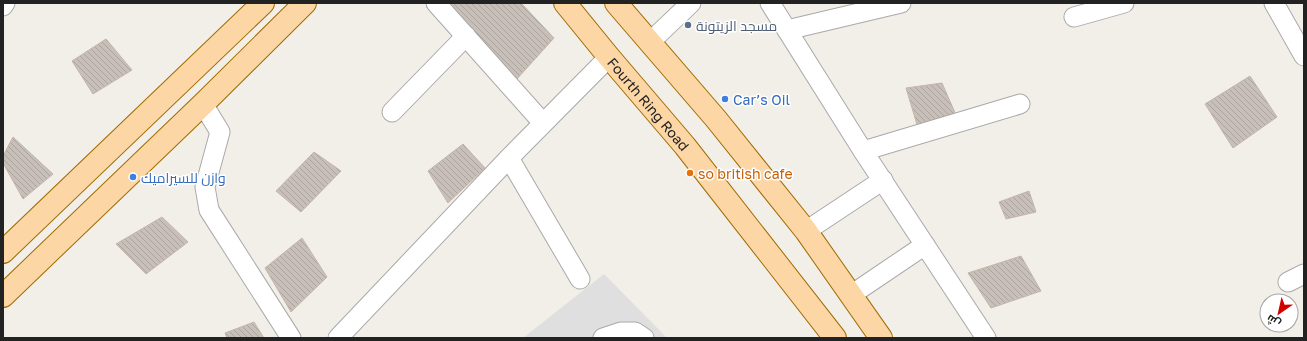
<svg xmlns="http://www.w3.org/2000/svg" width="1307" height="341" font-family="'Golos Text',Cairo,sans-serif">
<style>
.residential{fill:#e0dfdf}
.building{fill:url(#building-back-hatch);stroke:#c4b6ab}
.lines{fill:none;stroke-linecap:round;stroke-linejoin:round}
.minor-casing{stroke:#a9a9a9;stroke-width:21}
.major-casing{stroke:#a06b00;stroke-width:24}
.minor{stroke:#fff;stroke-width:19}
.major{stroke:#fcd6a4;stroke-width:22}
.service-dot{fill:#5c6f8a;stroke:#fff;stroke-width:1.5}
.shop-dot{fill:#3f7fe0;stroke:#fff;stroke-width:1.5}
.food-dot{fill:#e8710a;stroke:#fff;stroke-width:1.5}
.labels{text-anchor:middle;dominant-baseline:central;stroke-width:3;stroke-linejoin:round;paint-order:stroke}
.service-label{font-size:14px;fill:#4e5e75;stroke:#fff;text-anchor:start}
.shop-label{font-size:14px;fill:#366cbe;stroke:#fff;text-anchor:start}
.street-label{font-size:14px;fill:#222;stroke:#fff}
.food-label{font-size:14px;fill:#c56008;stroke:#fff;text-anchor:start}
</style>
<defs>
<pattern id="building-back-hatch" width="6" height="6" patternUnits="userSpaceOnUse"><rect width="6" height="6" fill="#c7bfb8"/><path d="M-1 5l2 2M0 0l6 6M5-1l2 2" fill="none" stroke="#aba49e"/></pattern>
</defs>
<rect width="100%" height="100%" fill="#f2efe9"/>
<path class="residential" d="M604 274 667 338H523Z"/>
<g class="building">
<path d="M450 3H521L554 38 516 80Z"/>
<path d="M106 39 132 70 93 94 72 61Z"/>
<path d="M1250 76 1277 117 1233 148 1205 104Z"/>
<path d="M942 83 956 115 918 128 906 88Z"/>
<path d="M13 137 53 174 23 199 3 163V156Z"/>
<path d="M463 144 485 168 448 203 428 171Z"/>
<path d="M314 152 341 171 301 212 276 191Z"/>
<path d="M1029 191 1036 212 1006 219 999 202Z"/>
<path d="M162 217 188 242 146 274 116 244Z"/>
<path d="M302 238 327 277 291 312 265 268Z"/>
<path d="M1021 256 1041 291 991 308 968 273Z"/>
<path d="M254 322 264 338H227L225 333Z"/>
</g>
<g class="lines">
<defs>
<g id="minor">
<path d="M436 3 543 123"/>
<path d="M770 3 863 151 986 338"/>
<path d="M1274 3 1304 56"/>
<path d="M3 6 5 3"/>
<path d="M1074 17 1124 3"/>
<path d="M787 30 901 3"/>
<path d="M650 42 691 3"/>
<path d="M203 104 220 132 205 187 209 210 291 338"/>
<path d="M392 112 466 36"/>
<path d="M863 151 1020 104"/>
<path d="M509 158 580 279"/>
<path d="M806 231 883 180"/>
<path d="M1288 282 1304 274"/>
<path d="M851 295 925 245"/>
<path d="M338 338 509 158 609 57"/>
<path d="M603 338 621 332H635L644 338"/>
</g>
<g id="major">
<path id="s1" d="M565 3 609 57 685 146 835 338"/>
<path d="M616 3 716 119 806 231 881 338"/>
<path d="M3 252 263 3"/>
<path d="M3 296 203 104 305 3"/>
</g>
</defs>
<use href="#minor" class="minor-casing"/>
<use href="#major" class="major-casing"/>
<use href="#minor" class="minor"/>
<use href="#major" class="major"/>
</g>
<circle class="service-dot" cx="688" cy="25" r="4"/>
<g class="shop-dot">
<circle cx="725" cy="99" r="4"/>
<circle cx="133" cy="177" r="4"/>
</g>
<circle class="food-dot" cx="690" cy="173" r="4"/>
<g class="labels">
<g class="service-label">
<text x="696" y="25">مسجد الزيتونة</text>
</g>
<g class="shop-label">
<text x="733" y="99">Car’s Oil</text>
<text x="141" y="177">وازن للسيراميك</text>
</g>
<g class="street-label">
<text stroke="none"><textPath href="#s1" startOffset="131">Fourth Ring Road</textPath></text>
</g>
<g class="food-label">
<text x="698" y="173">so british cafe</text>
</g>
</g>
<rect width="1307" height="341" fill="none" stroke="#222222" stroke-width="8"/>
<g transform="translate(1279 313) rotate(214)"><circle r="19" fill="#ffffff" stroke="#a7a7a7"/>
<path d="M0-3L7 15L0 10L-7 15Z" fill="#d40000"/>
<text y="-6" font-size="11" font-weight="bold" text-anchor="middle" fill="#222222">ش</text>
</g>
</svg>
